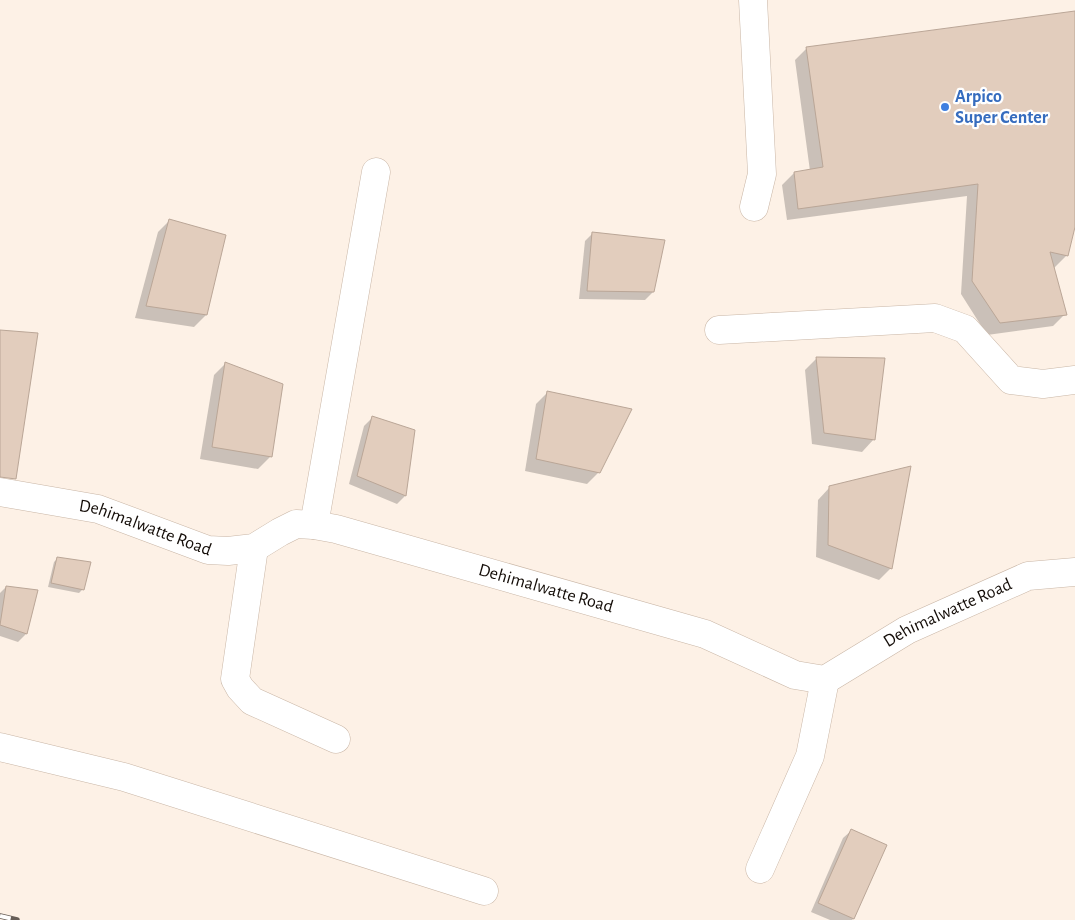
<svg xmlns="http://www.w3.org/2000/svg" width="1075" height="920" font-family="'Alegreya Sans',sans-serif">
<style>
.shadow{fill:#0003}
.building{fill:#e2cdbd;stroke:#baa697}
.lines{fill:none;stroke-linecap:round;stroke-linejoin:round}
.minor-casing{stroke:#c9b6a6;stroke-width:29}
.minor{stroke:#fff;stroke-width:28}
.rail-casing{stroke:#675e57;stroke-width:5.5}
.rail{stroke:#fff;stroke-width:4;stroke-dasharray:11;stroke-linecap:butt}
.shop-dot{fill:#3f7fe0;stroke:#fff;stroke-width:2}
.labels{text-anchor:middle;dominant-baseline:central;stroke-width:4.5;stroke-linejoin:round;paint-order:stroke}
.shop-label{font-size:18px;font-weight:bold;fill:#366cbe;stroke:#fff;text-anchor:start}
.street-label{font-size:18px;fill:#130c07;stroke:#fff}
</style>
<rect width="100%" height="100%" fill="#fdf1e6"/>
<g class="shadow">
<path d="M1075 12V222L1067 255 1054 268 1053 267 1065 314 1053 326 987 335 961 294 967 196 787 220 782 185 794 173 810 171 795 60 807 48Z"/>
<path d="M170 220 206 315 194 327 135 318 158 232Z"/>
<path d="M593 233 653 292 645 300 579 299 585 241Z"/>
<path d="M817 358 874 439 862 452 812 444 805 370Z"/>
<path d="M226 363 270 457 258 469 200 459 214 375Z"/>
<path d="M548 392 599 472 587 484 525 471 536 404Z"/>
<path d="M372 418 405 496 397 504 349 484 364 426Z"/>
<path d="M830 487 891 568 879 580 816 557 818 500Z"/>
<path d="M58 558 83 589 79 593 48 587 54 562Z"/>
<path d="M6 587 26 634 18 642 0 636V593Z"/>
<path d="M852 830 885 845 853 919 852 920H830L811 912 843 838Z"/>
</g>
<g class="building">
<path d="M1075 11V227L1068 256 1050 252 1067 315 1000 323 972 281 978 184 798 209 794 172 823 167 806 47Z"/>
<path d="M169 219 226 235 207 315 146 306Z"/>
<path d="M592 232 665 240 654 292 587 291Z"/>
<path d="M0 330 38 333 16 479 0 477Z"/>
<path d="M816 357 885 358 875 440 824 433Z"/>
<path d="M225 362 283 384 272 457 212 447Z"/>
<path d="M547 391 632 409 600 473 536 459Z"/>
<path d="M372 416 415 430 406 496 357 476Z"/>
<path d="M911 466 892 569 828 545 829 486Z"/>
<path d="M57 557 91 562 84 590 51 583Z"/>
<path d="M6 586 38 590 27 634 0 625Z"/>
<path d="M851 829 887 845 854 919 818 903Z"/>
</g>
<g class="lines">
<defs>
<g id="minor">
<path d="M753 0 762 174 754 207"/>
<path d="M719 330 935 318 965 329 1011 380 1043 384 1075 380"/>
<path id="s1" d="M0 492 98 509 208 550 228 551 254 548 280 532 296 524 314 525 336 529 705 634 795 675 825 680 907 630 1028 576 1075 572"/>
<path d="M314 525 376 172"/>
<path d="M254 548 235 679 240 688 252 701 336 739"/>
<path d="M0 747 124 777 484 891"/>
<path d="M760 869 810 756 825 680"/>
</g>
</defs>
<use href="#minor" class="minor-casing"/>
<use href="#minor" class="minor"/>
<defs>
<path id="rail" d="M0 916 17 920"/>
</defs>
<use href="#rail" class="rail-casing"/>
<use href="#rail" class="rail"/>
</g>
<circle class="shop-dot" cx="945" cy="107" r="5"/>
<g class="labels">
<g class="shop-label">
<text x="955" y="97">Arpico<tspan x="955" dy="21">Super Center</tspan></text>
</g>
<g class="street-label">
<text stroke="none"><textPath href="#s1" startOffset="150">Dehimalwatte Road</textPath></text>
<text stroke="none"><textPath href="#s1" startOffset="570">Dehimalwatte Road</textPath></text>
<text stroke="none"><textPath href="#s1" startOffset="1005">Dehimalwatte Road</textPath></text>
</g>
</g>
</svg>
